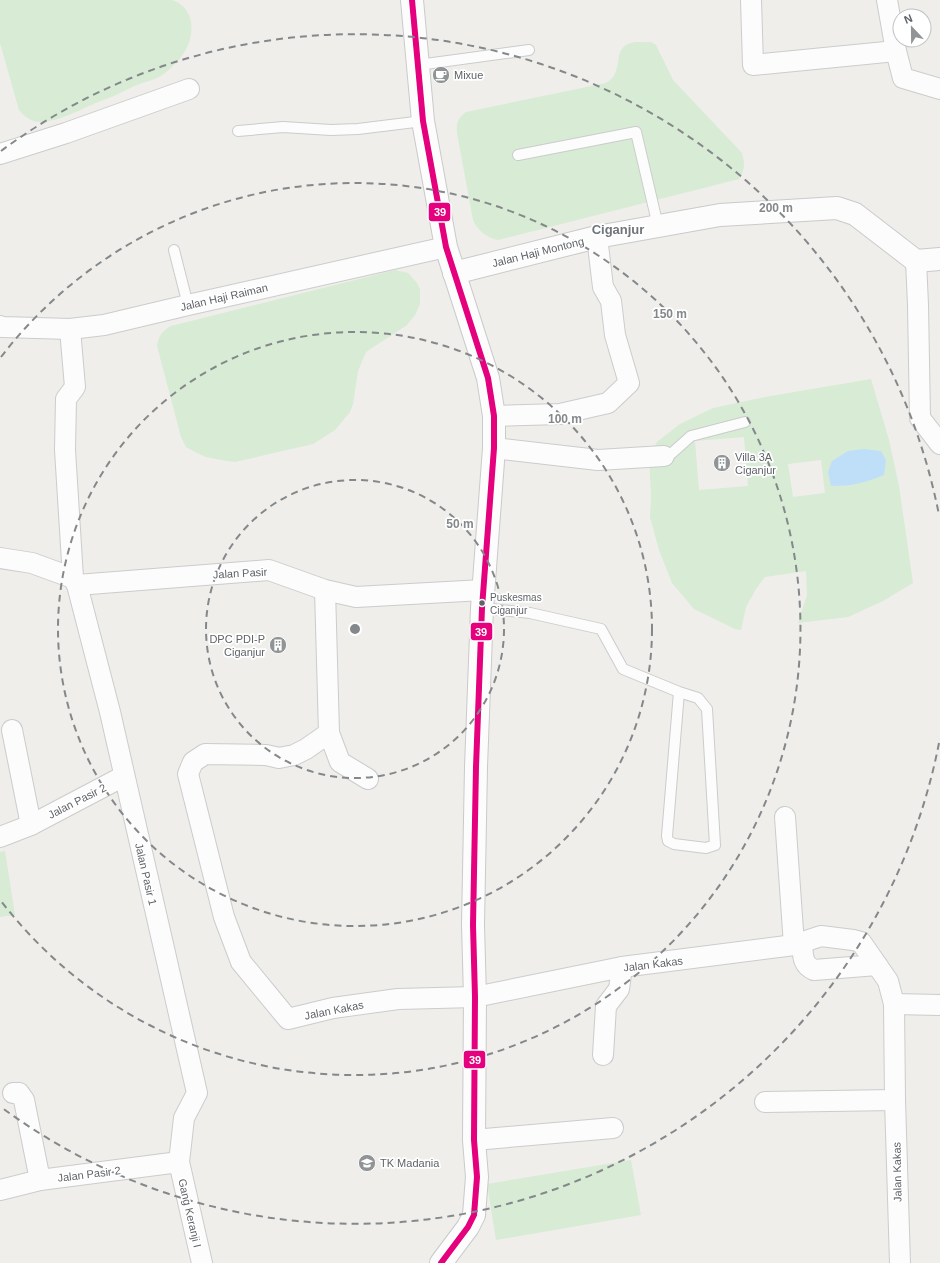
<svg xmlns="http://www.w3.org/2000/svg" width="940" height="1263" font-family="Helvetica,sans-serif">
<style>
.green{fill:#d7ebd5;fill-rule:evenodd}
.water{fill:#bfdff9}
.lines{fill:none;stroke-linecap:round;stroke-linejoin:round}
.lane-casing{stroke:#cbcccc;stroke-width:12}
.street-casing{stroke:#cbcccc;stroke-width:22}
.secondary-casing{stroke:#cacacb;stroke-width:24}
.lane{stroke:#fdfcfc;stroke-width:10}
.street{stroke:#fdfcfc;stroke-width:20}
.secondary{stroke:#fdfcfc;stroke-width:22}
.bus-1-casing{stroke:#fff;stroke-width:9}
.bus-1{stroke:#e5007d;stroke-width:6}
.ring{fill:none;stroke:#84888a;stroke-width:2;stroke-dasharray:7 5}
.bus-dot{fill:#5f6368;stroke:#fff;stroke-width:1.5}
.labels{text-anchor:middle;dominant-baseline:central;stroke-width:3.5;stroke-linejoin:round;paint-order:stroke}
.bus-label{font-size:10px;fill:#5f6368;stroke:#fff;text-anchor:start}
.poi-label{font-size:11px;fill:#5f6368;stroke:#fff;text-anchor:start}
.street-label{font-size:11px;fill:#5f6368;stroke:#fff}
.quarter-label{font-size:13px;font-weight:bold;fill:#70757a;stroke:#fff}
.centre{fill:#84888a;stroke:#fff;stroke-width:2}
.ring-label{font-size:12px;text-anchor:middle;font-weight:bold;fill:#84888a;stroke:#fff;stroke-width:3.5;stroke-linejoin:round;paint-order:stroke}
.line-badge{stroke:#fff;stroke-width:1.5}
.badge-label{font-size:11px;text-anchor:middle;font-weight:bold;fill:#fff}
</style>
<rect width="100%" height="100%" fill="#efeeea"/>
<g class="green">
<path d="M0 0H172C182 3 189 11 191 22 194 44 181 60 165 73 157 80 146 81 137 85 129 88 122 92 114 96 106 99 97 102 89 106 74 113 59 120 43 122 33 123 25 117 19 110L0 43Z"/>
<path d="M636 42H651L656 45 673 80 742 153C745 164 745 170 739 179L498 240C486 237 478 231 473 220L457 133C456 123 458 118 466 112L606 83C627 72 608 45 636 42Z"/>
<path d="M395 270 408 273 417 283 420 289V304L415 315 407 325 366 352 358 371 353 404 350 412 335 430 313 444 235 462 221 460 206 457 197 453 186 447 181 437 157 346C159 335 162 331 171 326Z"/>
<path d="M871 379 889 440 899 486 913 583 883 601 848 617 798 623 807 595 806 571 765 577 756 589 746 607 741 630 735 629 694 609 672 583 659 550 650 517 651 496 649 456 657 442 680 424 713 408 765 397ZM744 437 748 486 699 490 695 441ZM821 460 825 493 793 497 788 464Z"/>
<path d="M5 851 15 915 0 917V852Z"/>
<path d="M631 1160 641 1215 496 1240 487 1184Z"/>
</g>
<path class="water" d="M864 449 881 451 886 460 884 475C864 483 852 486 831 486L828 472 832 461 848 451Z"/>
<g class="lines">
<defs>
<g id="lane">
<path d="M418 65 529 50"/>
<path d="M238 131 283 127 331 130 358 129 423 121"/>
<path d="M518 155 636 132 658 226"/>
<path d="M174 250 188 305"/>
<path d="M664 456 672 453 691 436 745 422"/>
<path d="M482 608 530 613 601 629 623 669 679 692 698 698 707 709 715 845 706 848 674 844 668 841 667 836 679 692"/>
</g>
<g id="street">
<path d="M751 0 753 65 896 51"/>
<path d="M887 0 896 51 903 78 940 89"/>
<path d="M0 154 66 133 189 89"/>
<path d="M916 261 918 305 920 418 940 444"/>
<path d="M0 326 2 327 70 329 104 325 188 305 446 247"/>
<path d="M70 329 75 387 66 399 65 450 73 578"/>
<path d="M494 416 560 414 608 403 629 383 615 335 611 301 603 287 597 237"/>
<path d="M494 448 598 460 664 456"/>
<path d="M0 558 32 563 73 578 77 585 110 712 197 1093 184 1118 179 1162 202 1263"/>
<path d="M77 585 269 570 325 590 356 597 483 590"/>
<path d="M325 590 329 733 340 762 368 779"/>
<path d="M12 730 31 825"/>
<path d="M329 733 306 749 294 755 279 758 266 755 205 754 193 762 188 774 224 917 241 962 288 1019 333 1008 398 999 475 997 622 967 794 945 821 936 853 940 861 942 888 981 894 1004 895 1100 900 1263"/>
<path d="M785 817 794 945"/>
<path d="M0 837 31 825 124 776"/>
<path d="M802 943C803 955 802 965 814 970L877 965"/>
<path d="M894 1004 940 1005"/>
<path d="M603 1055 606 1006 619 989 622 967"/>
<path d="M13 1093H19L24 1100 40 1180"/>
<path d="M765 1102 895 1100"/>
<path d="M474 1140 613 1128"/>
<path d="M0 1190 40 1180 179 1162"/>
</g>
<g id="secondary">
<path d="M412 0 423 121 446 247 488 378 494 416V448L482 608 476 767 473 925 475 997 474 1140 477 1177 474 1215 468 1227 441 1263"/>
<path d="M454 273 597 237 720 215 837 208 855 214 916 261 940 259"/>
</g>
</defs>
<use href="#lane" class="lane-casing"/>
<use href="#street" class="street-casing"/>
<use href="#secondary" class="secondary-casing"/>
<use href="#lane" class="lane"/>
<use href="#street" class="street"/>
<use href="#secondary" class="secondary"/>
<defs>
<path id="bus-1" d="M412 0 423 121 446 247 488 378 494 416V448L482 608 476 767 473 925 475 997 474 1140 477 1177 474 1215 468 1227 441 1263"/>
</defs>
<use href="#bus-1" class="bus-1-casing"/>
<use href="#bus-1" class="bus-1"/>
</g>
<g class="ring">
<circle cx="355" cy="629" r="149"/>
<circle cx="355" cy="629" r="297"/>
<path d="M1 357A446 446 0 1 1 1 901"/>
<path d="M939 743A595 595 0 0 1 1 1107M1 151A595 595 0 0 1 939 515"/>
</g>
<defs>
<symbol id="cafe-disc" viewBox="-11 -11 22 22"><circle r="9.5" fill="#919496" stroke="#fff"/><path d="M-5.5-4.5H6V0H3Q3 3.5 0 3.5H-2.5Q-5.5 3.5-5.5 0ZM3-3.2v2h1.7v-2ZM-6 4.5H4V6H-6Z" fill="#fff"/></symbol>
<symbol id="building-disc" viewBox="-11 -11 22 22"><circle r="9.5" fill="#919496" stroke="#fff"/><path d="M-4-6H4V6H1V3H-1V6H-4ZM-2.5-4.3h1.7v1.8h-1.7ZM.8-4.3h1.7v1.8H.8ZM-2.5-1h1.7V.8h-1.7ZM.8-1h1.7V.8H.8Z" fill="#fff"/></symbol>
<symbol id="school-disc" viewBox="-11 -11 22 22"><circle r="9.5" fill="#919496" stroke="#fff"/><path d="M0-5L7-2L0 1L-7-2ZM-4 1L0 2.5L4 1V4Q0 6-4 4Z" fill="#fff"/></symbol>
</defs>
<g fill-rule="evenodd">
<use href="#cafe-disc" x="431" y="65" width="20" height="20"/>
<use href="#building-disc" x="712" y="453" width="20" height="20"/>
<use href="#building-disc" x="268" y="635" width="20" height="20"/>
<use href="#school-disc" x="357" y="1153" width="20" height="20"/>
</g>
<circle class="bus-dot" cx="482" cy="603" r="3.5"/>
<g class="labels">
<g class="bus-label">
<text x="490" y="597">Puskesmas<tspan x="490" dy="13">Ciganjur</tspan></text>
</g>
<g class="poi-label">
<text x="454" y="75">Mixue</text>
<text x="735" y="457">Villa 3A<tspan x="735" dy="13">Ciganjur</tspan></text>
<text x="265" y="639" text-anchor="end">DPC PDI-P<tspan x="265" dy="13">Ciganjur</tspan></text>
<text x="380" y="1163">TK Madania</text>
</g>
<g class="street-label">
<text transform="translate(538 252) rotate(-14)">Jalan Haji Montong</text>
<text transform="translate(224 297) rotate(-13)">Jalan Haji Raiman</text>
<text transform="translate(240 573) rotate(-3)">Jalan Pasir</text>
<text transform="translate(77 801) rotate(-27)">Jalan Pasir 2</text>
<text transform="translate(146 874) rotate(77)">Jalan Pasir 1</text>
<text transform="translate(653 964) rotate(-7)">Jalan Kakas</text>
<text transform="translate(334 1010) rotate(-11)">Jalan Kakas</text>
<text transform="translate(897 1172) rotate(-91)">Jalan Kakas</text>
<text transform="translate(89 1174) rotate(-7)">Jalan Pasir 2</text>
<text transform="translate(190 1213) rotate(77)">Gang Keranji I</text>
</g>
<g class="quarter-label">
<text x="618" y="229">Ciganjur</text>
</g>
</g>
<circle cx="355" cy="629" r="6" class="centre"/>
<g class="ring-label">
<text x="776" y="212">200 m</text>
<text x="670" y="318">150 m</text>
<text x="565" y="423">100 m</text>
<text x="460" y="528">50 m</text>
</g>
<g class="line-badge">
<rect x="428" y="202" width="23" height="20" rx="4" fill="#e5007d"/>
<rect x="470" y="622" width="23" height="19" rx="4" fill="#e5007d"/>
<rect x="463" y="1050" width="23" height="19" rx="4" fill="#e5007d"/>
</g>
<g class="badge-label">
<text x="440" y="216">39</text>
<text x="481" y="636">39</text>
<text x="475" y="1064">39</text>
</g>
<g transform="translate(912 28) rotate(338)"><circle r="19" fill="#ffffff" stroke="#bfc1c3"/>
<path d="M0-3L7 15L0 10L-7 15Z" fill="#919496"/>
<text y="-6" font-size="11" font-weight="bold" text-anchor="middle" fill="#5f6368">N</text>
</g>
</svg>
